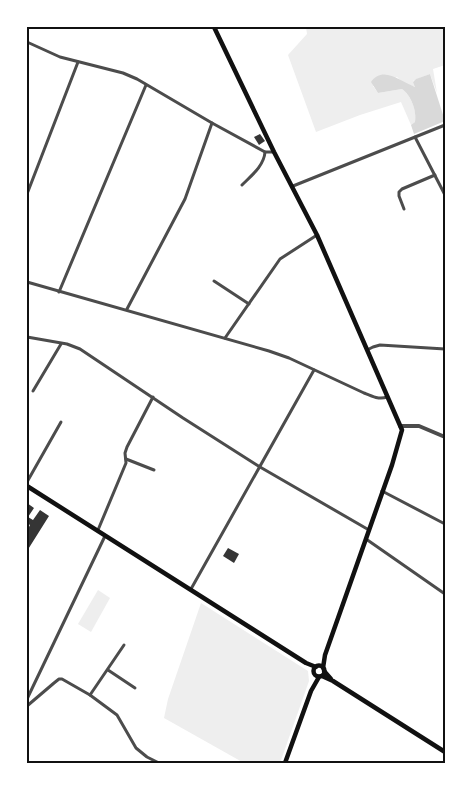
<svg xmlns="http://www.w3.org/2000/svg" width="472" height="790" font-family="'Work Sans',sans-serif">
<style>
.green{fill:#eee}
.water{fill:#d9d9d9}
.building{fill:#353535}
.lines{fill:none;stroke-linecap:round;stroke-linejoin:round}
.minor{stroke:#4c4c4c;stroke-width:3}
.tertiary{stroke:#4c4c4c;stroke-width:4}
.secondary{stroke:#111;stroke-width:4.5}
.primary{stroke:#111;stroke-width:4.5}
.neatline{fill:none;stroke:#111;stroke-width:2}
</style>
<rect width="100%" height="100%" fill="#fff"/>
<g class="green">
<path d="M306 27H445V65L433 69 437 93 430 74 417 79 413 81 416 87 403 83 397 77 373 86 378 93 402 89C411 95 417 111 415 122L411 125 401 102 360 115 316 132 288 55 307 34Z"/>
<path d="M98 590 110 598 91 632 78 624Z"/>
<path d="M201 603 308 671 309 681 280 763H244L164 718 168 699Z"/>
</g>
<path class="water" d="M430 74 445 121 414 134 411 125 415 122C417 111 411 95 402 89L378 93 371 82C383 65 401 82 415 87L413 82 416 79Z"/>
<g class="building">
<path d="M260 134 265 141 259 145 254 137Z"/>
<path d="M27 503 34 508 28 517 33 520 40 510 49 516 27 551V531L30 525 27 523Z"/>
<path d="M228 548 239 554 234 563 223 556Z"/>
</g>
<g class="lines">
<g class="minor">
<path d="M27 42 60 57 123 73 137 79 212 123 265 152H274"/>
<path d="M415 137 445 195"/>
<path d="M242 185C251 176 264 166 265 152"/>
<path d="M293 186 445 125"/>
<path d="M27 194 78 62"/>
<path d="M404 209 399 196V192L402 189 435 175"/>
<path d="M214 281 249 304"/>
<path d="M27 282 269 351 289 358 364 393C371 396 379 400 387 397"/>
<path d="M59 292 146 85"/>
<path d="M127 309 185 199 212 123"/>
<path d="M27 337 67 344 80 349 183 418 260 467 369 530"/>
<path d="M225 338 280 259 317 235"/>
<path d="M367 350 373 347 380 345 445 349"/>
<path d="M33 391 61 344"/>
<path d="M126 459 154 470"/>
<path d="M27 482 61 422"/>
<path d="M382 491 445 524"/>
<path d="M98 530 126 463 125 453 127 447 153 397"/>
<path d="M366 539 445 594"/>
<path d="M191 589 314 370"/>
<path d="M108 670 135 688"/>
<path d="M90 695 124 645"/>
<path d="M27 699 105 536"/>
<path d="M27 706 54 683 59 679H62L90 695 117 715 136 748 147 757 159 763"/>
</g>
<path class="tertiary" d="M400 426H419L445 437"/>
<g class="secondary">
<path d="M27 486 306 663 316 667"/>
<path d="M324 671 331 679"/>
<path d="M322 676 333 681 445 752"/>
</g>
<g class="primary">
<path d="M214 27 274 152 317 235 402 430 392 465 325 655 323 668"/>
<circle cx="319" cy="671" r="5.5"/>
<path d="M285 763 311 691 319 677"/>
</g>
</g>
<rect width="472" height="790" fill="none" stroke="#ffffff" stroke-width="57"/>
<rect x="28" y="28" width="416" height="734" class="neatline"/>
</svg>
